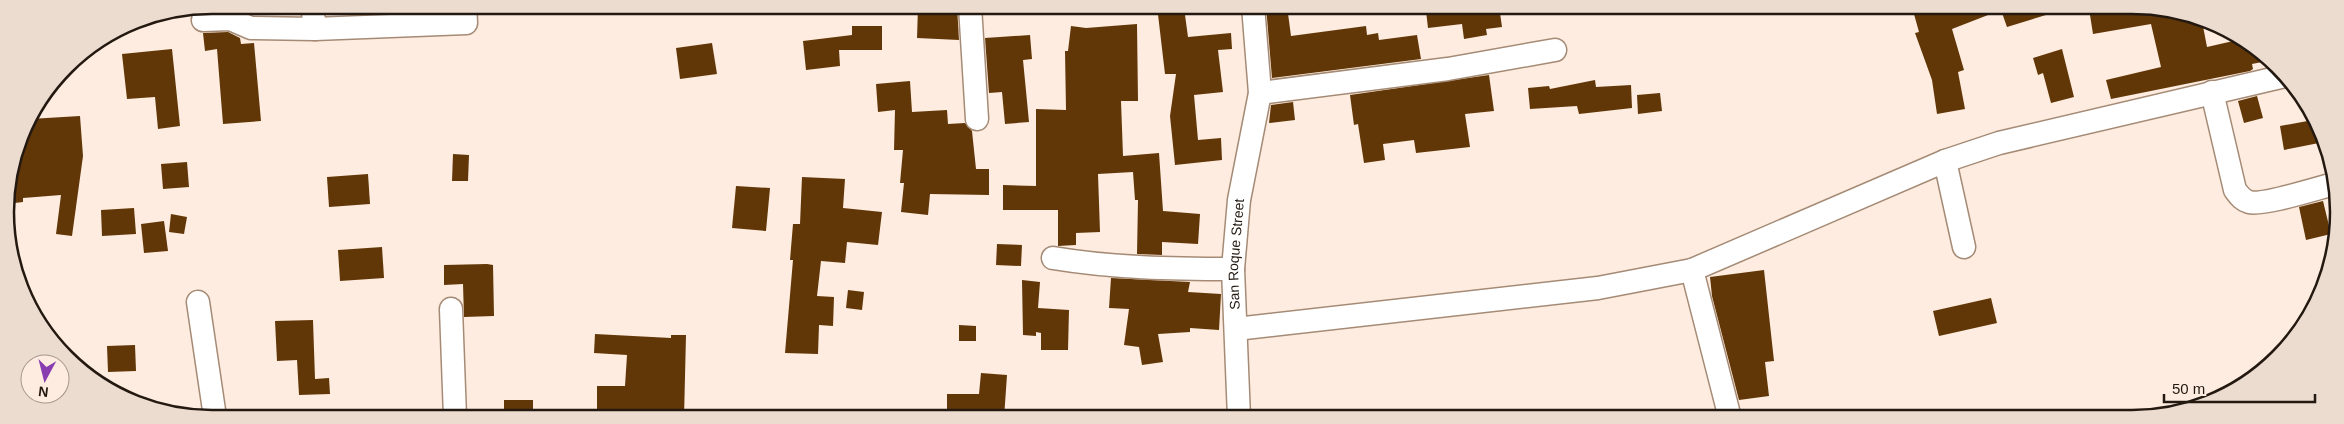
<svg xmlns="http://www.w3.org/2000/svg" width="2344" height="424" font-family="Arial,sans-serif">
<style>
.building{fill:#623707}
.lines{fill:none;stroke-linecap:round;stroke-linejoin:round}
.minor-casing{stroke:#a58b76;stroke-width:25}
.minor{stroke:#fff;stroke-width:22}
.labels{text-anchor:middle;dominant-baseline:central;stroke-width:5;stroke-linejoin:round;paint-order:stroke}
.street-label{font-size:14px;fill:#231911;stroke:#fdecdf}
.rim{fill:none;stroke:#231911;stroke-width:2.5}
</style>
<rect width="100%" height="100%" fill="#fdecdf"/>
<g class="building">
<path d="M918 6H957L959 40 917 38Z"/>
<path d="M1157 6H1180L1181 15H1185L1188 37 1231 33 1232 49 1218 50 1223 92 1194 95 1198 140 1221 138 1222 160 1175 165 1170 116 1176 74H1165Z"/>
<path d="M1266 6H1287L1291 36 1366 26 1367 35 1378 33 1379 40 1417 35 1421 59 1272 78Z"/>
<path d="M1458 6H1499L1502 27 1486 29 1487 35 1464 39 1462 24 1428 28 1426 11Z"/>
<path d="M1912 7H2058L2059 11 2007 27 2001 10 1952 29 1964 70 1958 72 1965 109 1937 114 1932 80 1915 33 1919 32Z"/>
<path d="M2126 7H2159L2202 21 2207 47 2242 39 2267 61 2252 64 2253 69 2250 71 2111 99 2106 80 2161 67 2151 24 2093 34 2090 15 2126 9Z"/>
<path d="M1137 24 1138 101H1121L1123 156 1159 153 1163 211 1200 214 1198 244 1162 242V255L1137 254 1138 200H1135L1133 172 1098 174 1100 232 1076 233V245L1058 246V210H1003V185L1036 186V109L1066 110 1065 51H1068L1071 26 1086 28Z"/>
<path d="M852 26H882V50H839L840 66 806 70 803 41 852 35Z"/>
<path d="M228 32 240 38 241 44 254 43 261 121 223 124 217 49 205 51 203 33Z"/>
<path d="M1030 35 1032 59 1023 60 1029 122 1005 124 1002 92 989 93 985 38Z"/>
<path d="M712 43 717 74 680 79 676 48Z"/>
<path d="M172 49 180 126 158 129 155 97 127 99 122 54Z"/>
<path d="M2062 49 2074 97 2051 103 2043 73 2038 75 2033 58Z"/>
<path d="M1489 75 1494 111 1465 114 1470 147 1416 153 1414 140 1383 144 1385 160 1364 163 1358 124 1354 125 1350 95Z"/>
<path d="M1595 80 1596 87 1631 85 1632 108 1579 114 1577 106 1530 109 1528 88 1549 86 1550 89Z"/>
<path d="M910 81 912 112 947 110 948 124 965 123 972 131 976 169H989V195L930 194 928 215 901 212 904 183H900L903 150H894L895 110 878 112 876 84Z"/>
<path d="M1660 93 1662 111 1638 114 1637 95Z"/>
<path d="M2257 96 2263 118 2244 123 2238 101Z"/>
<path d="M1293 102 1295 120 1269 123 1271 105Z"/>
<path d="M80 116 83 156 72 236 56 234 61 195 23 198V202L6 204 5 199 21 133 30 119Z"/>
<path d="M2313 120 2324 142 2284 150 2280 126Z"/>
<path d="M453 154 469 155 468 181H452Z"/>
<path d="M187 162 189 187 163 189 161 164Z"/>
<path d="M368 174 370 204 329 207 327 177Z"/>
<path d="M802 177 845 179 843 208 882 212 878 245 847 242 845 263 821 261 817 296 834 297 833 326 819 325 818 354 785 353 793 260H790L793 224H800Z"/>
<path d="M736 186 770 188 766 231 732 228Z"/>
<path d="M2323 201 2331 234 2306 240 2299 207Z"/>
<path d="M134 208 136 234 102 236 101 210Z"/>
<path d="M171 214 187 217 184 234 169 232Z"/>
<path d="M164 221 168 251 144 253 141 224Z"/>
<path d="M997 244 1022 245 1021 266 996 265Z"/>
<path d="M382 247 384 278 340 281 338 250Z"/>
<path d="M487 264 493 265 494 316 464 317 463 284 444 285V265Z"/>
<path d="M1764 270 1774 361 1765 362 1769 396 1739 400 1712 296 1710 277Z"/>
<path d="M1111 278 1190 282 1188 292 1221 294 1219 330 1190 328V332L1158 334 1163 362 1142 365 1139 347 1124 345 1129 309 1109 308Z"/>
<path d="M1022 280 1040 282 1038 308 1069 310 1068 350H1041V333L1036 332V336L1023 335Z"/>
<path d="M848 290 864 292 862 310 846 308Z"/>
<path d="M1991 298 1997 323 1939 336 1933 311Z"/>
<path d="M313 320 315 379 329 378 330 394 299 395 297 360 277 361 275 321Z"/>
<path d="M959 325 976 326V341H959Z"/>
<path d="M595 334 671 338V335H686L684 418H597V386H625L627 355 594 353Z"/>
<path d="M135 345 136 371 108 372 107 346Z"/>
<path d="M981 373 1007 375 1004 418H947V394H979Z"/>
<rect x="504" y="400" width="29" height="17"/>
</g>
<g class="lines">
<defs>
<g id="minor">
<path d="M312 5 315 29 466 23 465 5"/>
<path d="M970 6 977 119"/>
<path d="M203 20 230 19 251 28 315 29"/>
<path d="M2212 92 2235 190C2239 195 2242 200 2249 202 2262 206 2318 188 2334 184"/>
<path d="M1260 93 1448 69 1555 50"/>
<path d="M1945 161 1964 247"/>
<path d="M1053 258C1113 268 1172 269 1233 269"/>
<path d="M1692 270 1730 418"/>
<path d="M198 302 215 417"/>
<path d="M451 309 455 417"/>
<path d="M1236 329 1598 288 1692 270 1945 161 1999 143 2285 76"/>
<path id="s1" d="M1239 418 1233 269 1239 200 1260 93 1253 6"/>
</g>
</defs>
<use href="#minor" class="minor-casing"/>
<use href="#minor" class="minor"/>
</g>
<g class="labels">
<g class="street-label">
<text stroke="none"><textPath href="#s1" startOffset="164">San Roque Street</textPath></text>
</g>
</g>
<path d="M0 0H2344V424H0ZM212 14H2132A198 198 0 0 1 2330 212V212A198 198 0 0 1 2132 410H212A198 198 0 0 1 14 212V212A198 198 0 0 1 212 14Z" fill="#ecdbcf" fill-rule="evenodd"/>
<path class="rim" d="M212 14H2132A198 198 0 0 1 2330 212V212A198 198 0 0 1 2132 410H212A198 198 0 0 1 14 212V212A198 198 0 0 1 212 14Z"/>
<g transform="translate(45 379) rotate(187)"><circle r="24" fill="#fdecdf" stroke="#a6988d"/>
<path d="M0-4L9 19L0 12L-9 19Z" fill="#883eb0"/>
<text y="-8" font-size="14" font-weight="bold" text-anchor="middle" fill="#231911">N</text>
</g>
<path d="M2164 394v8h151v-8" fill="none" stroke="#231911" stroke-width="2.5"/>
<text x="2172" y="394" font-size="15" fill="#231911" stroke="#fdecdf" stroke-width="4" paint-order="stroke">50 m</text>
</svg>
